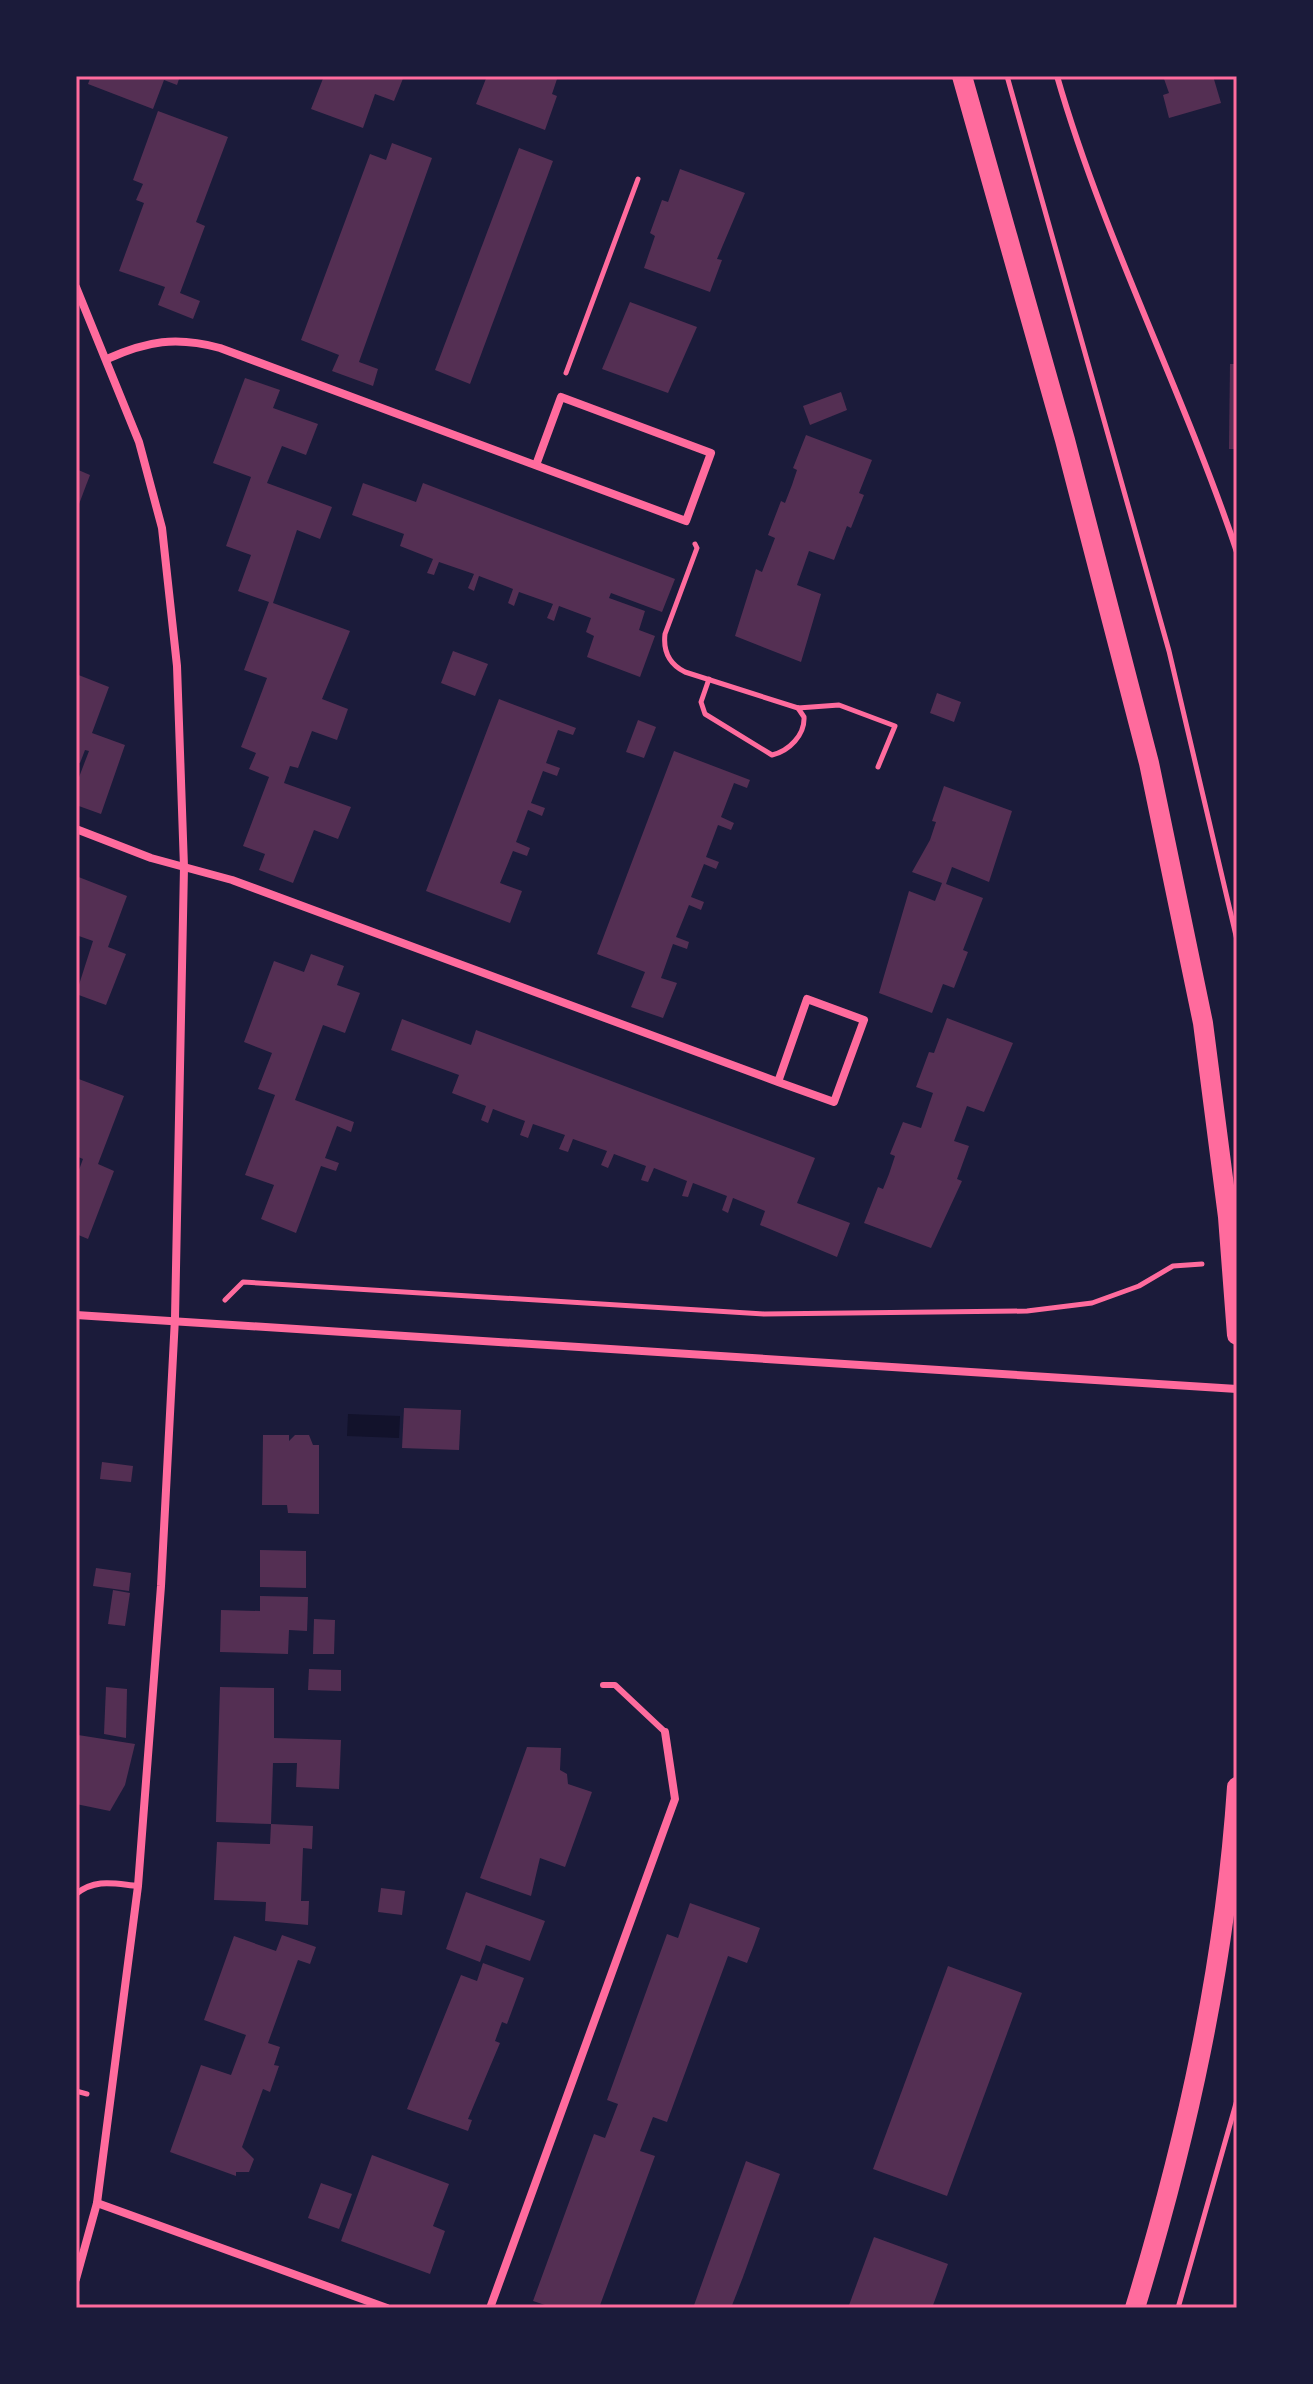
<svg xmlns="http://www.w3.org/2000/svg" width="1313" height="2384" font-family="'Roboto Serif',serif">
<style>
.water{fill:#12122b}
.building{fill:#542f53}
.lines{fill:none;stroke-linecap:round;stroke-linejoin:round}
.path{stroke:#ff6b9d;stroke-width:5}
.service{stroke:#ff6b9d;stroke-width:6}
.minor{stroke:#ff6b9d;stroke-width:8}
.primary{stroke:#ff6b9d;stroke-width:20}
.neatline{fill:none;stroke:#ff6b9d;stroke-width:3}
</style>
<rect width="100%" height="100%" fill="#1b1b3a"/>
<path class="water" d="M348 1414 400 1416 399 1438 347 1436Z"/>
<g class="building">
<path d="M91 76H180L177 85 164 80 153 109 88 84Z"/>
<path d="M324 76H404L394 101 375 94 363 128 311 109Z"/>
<path d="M487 76H558L552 94 557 96 545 130 476 104Z"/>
<path d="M1163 76H1213L1221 103 1169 118 1163 95 1169 93Z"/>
<path d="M158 111 228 137 196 222 205 226 180 293 200 301 193 319 158 305 165 287 119 271 144 203 136 200 143 184 133 180Z"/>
<path d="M392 143 432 158 359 362 378 369 373 386 332 371 339 355 301 340 370 154 386 160Z"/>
<path d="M519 148 553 161 470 384 435 370Z"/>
<path d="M680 169 745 193 717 259 722 260 710 292 644 268 655 236 650 233 662 200 668 202Z"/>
<path d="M630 302 697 327 668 393 602 369Z"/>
<path d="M1230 364H1237V449H1229Z"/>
<path d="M245 378 280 390 273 408 318 424 306 455 282 446 267 483 332 507 320 539 297 530 273 603 350 631 322 699 348 709 337 740 312 731 298 768 290 766 284 783 351 807 338 839 314 830 293 883 259 870 265 854 243 846 269 777 249 769 256 753 241 747 267 678 244 670 269 602 238 591 251 555 226 546 251 477 213 463Z"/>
<path d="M841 392 847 410 810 425 803 406Z"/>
<path d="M806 435 872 460 859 493 864 495 851 528 847 526 834 560 809 551 797 585 821 594 801 662 735 636 756 569 762 572 775 538 768 535 781 501 785 503 792 485 797 470 793 468Z"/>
<path d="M76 469 90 475 76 512Z"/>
<path d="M363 483 416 502 423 483 675 579 662 612 611 593 609 598 645 611 639 630 655 636 640 677 587 657 594 636 586 632 591 618 559 606 554 621 547 618 553 604 519 592 514 606 508 603 513 589 479 576 474 591 468 588 474 574 439 562 434 575 427 573 433 559 400 546 404 534 352 515Z"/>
<path d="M453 651 488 664 475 696 441 683Z"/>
<path d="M76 674 109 687 92 733 125 745 101 814 76 805V785L89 751 85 750 80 763 76 762Z"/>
<path d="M937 693 961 702 954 722 930 713Z"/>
<path d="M499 699 576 728 573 735 558 730 546 763 560 768 557 776 543 771 531 803 545 808 542 816 528 810 516 842 530 848 527 856 513 851 500 883 522 891 510 923 426 891Z"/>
<path d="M638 720 656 727 644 758 626 752Z"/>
<path d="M674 751 750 780 747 788 734 783 721 817 734 823 731 830 718 825 706 857 719 862 716 869 704 864 691 897 704 902 701 910 689 905 676 937 689 942 687 949 673 944 661 978 677 983 663 1018 631 1007 645 972 597 954Z"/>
<path d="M944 786 1012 811 989 882 952 867 946 884 983 898 963 950 968 952 954 988 943 984 932 1013 879 993 909 891 935 901 942 883 912 872 930 840 936 822 932 821Z"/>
<path d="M76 876 127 896 108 947 126 954 106 1005 76 994 93 941 76 935Z"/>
<path d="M311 954 344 966 337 985 360 993 345 1033 323 1025 295 1100 354 1122 351 1132 337 1126 325 1158 339 1163 336 1171 321 1166 296 1233 261 1219 274 1185 245 1175 275 1095 258 1089 272 1053 244 1042 274 961 304 972Z"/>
<path d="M947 1018 1013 1043 984 1112 967 1106 954 1141 969 1146 957 1179 962 1181 931 1248 864 1223 878 1187 883 1189 889 1174 895 1156 890 1154 903 1122 921 1128 933 1093 916 1087 929 1052 934 1053Z"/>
<path d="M402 1019 471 1045 476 1030 815 1158 797 1203 850 1223 837 1257 760 1225 765 1211 733 1198 728 1213 722 1210 727 1196 693 1183 688 1197 682 1196 687 1181 654 1168 648 1182 641 1180 646 1166 614 1154 608 1168 601 1165 607 1151 573 1139 568 1152 559 1149 565 1135 533 1124 528 1138 520 1135 525 1121 493 1109 488 1123 481 1120 486 1106 452 1093 459 1075 391 1050Z"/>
<path d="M76 1078 124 1096 98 1164 114 1171 88 1239 76 1234V1178L83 1159 76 1156Z"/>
<path d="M404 1408 461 1410 459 1450 402 1448Z"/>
<path d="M263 1435H289V1441L295 1435H309L313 1445H319V1514L288 1513 287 1505H262Z"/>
<path d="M102 1462 133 1466 131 1482 100 1479Z"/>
<path d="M260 1550 306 1551V1588L260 1587Z"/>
<path d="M96 1568 131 1573 129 1591 93 1586Z"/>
<path d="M113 1590 130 1593 125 1626 108 1624Z"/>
<path d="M260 1596 308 1597 307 1631 289 1630 288 1654 220 1652 221 1610 260 1611Z"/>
<path d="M314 1619 335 1620 334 1654H313Z"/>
<path d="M309 1669 341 1670V1691L308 1690Z"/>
<path d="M106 1687 127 1689 126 1738 104 1734Z"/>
<path d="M220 1687 274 1688V1738L341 1740 339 1789 296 1787 297 1763H273L271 1824 216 1822Z"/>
<path d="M78 1735 135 1744 125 1785 110 1811 76 1804Z"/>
<path d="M527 1747 561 1748 560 1770 567 1774 568 1784 592 1792 565 1867 540 1858 531 1896 480 1878Z"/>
<path d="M271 1824 313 1826 312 1849 303 1848 301 1901H309L308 1925 265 1921 266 1902 214 1900 217 1842 270 1844Z"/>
<path d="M381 1888 405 1891 402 1915 378 1912Z"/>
<path d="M466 1892 545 1921 530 1961 486 1945 480 1962 446 1949Z"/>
<path d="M690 1903 760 1928 754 1945 747 1963 728 1956 667 2122 653 2117 640 2151 655 2156 599 2308H543L545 2305 533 2301 594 2134 605 2138 618 2104 607 2100 667 1934 678 1938Z"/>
<path d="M282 1935 316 1947 310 1964 298 1960 268 2043 280 2047 274 2065 279 2066 270 2092 263 2089 242 2147 254 2159 249 2172H236V2176L170 2152 201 2065 231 2075 246 2035 204 2020 234 1936 276 1951Z"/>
<path d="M483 1963 524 1978 507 2024 502 2022 495 2041 500 2043 468 2119 472 2120 468 2131 407 2109 461 1975 477 1981Z"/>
<path d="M948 1966 1022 1993 947 2196 873 2169Z"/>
<path d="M372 2155 449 2184 433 2226 445 2231 430 2274 341 2241Z"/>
<path d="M746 2161 780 2174 743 2277 731 2308H693Z"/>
<path d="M321 2183 352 2194 339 2229 308 2218Z"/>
<path d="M874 2237 948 2264 932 2308H848Z"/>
</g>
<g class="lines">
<g class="path">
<path d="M1007 76 1169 651 1237 940"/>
<path d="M566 373 638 179"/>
<path d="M695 544 697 548 665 634C663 651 669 664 685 672L798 708 839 705 895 726 878 767"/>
<path d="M709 679 701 702 705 714 772 755C789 751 805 735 804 717L798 708"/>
<path d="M225 1300 243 1282 764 1314 1027 1311 1092 1303 1139 1286 1173 1266 1202 1264"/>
<path d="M76 2091 87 2094"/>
<path d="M1178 2308 1237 2100"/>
</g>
<g class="service">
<path d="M1057 76C1104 239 1183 391 1237 552"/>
<path d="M603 1685H615L665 1732"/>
<path d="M76 1894C96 1878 115 1884 138 1886"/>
</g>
<g class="minor">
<path d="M76 287 139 442 162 528 177 666 184 867 175 1318 161 1586 138 1886 97 2203 76 2279"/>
<path d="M107 359C147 341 176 336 220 348L686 521 711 453 561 397 536 465"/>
<path d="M76 829 151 858 232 880 778 1082 834 1102 864 1020 807 999 778 1082"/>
<path d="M76 1315 1237 1389"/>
<path d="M97 2203 387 2308"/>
<path d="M490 2308 675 1799 665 1732"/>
</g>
<g class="primary">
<path d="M962 76 1065 440 1149 763 1203 1023 1228 1217 1237 1335"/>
<path d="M1135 2308C1187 2137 1225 1966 1237 1787"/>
</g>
</g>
<rect width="1313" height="2384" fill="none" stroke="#1b1b3a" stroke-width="156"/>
<rect x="78" y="78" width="1157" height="2228" class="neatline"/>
</svg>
